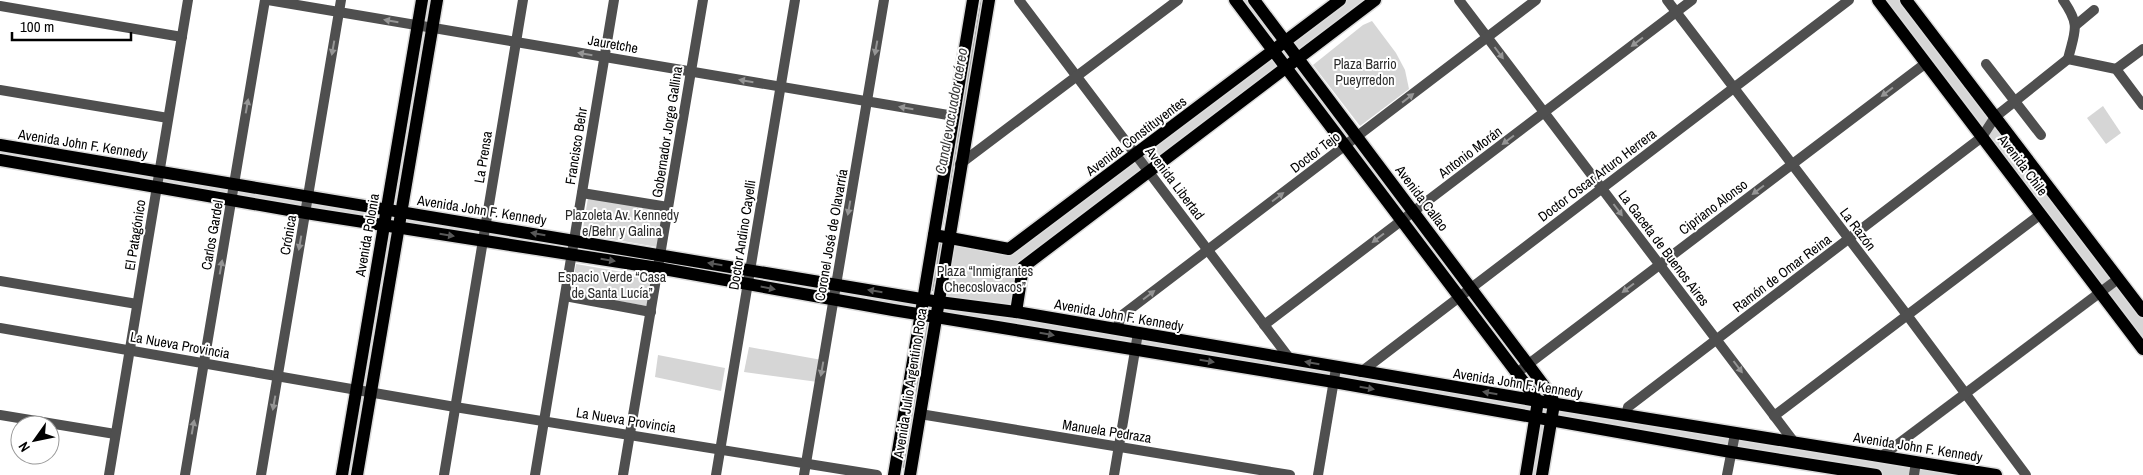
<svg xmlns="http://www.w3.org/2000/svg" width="2143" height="475" font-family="'Archivo Narrow',sans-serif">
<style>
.green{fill:#d6d6d6;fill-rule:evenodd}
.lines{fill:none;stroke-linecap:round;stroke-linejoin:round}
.stream{stroke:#9d9d9d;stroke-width:2.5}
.major-casing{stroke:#dbdbdb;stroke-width:15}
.minor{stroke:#4f4f4f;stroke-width:10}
.major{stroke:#000;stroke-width:12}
.oneway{fill:#959595}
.oneway2{fill:#595959}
.labels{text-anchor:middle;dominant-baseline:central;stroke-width:4;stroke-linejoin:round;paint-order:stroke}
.street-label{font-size:14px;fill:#000;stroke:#fff}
.park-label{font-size:14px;fill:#2d2d2d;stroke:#fff}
.water-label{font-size:15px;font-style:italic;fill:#3e3e3e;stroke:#fff}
</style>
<rect width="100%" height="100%" fill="#fff"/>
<g class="green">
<path d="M422 0H437L402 212 938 301 949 238 1009 249 1273 51 1235 0H1254L1285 42 1340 0H1375L1298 58 1553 399 1996 475H1876L1552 419 1542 475H1526L1535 417 399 228 357 475H342L384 225 0 160V145L386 210ZM1286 68 1537 401 1016 312 1023 267Z"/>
<path d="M1878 0H1906L2143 311V349Z"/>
<path d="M1372 21 1396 53 1405 70 1409 89 1360 126 1313 65 1363 25Z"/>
<path d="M2103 106 2121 133 2106 144 2087 118Z"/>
<path d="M588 198 663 211 657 247 582 234Z"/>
<path d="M576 264 652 277 647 306 571 293Z"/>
<path d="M749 347 822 360 818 382 744 372Z"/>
<path d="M658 355 725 368 721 391 655 377Z"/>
</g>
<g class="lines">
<g class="stream">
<path d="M942 225 982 0"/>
<path d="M932 290 941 243"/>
<path d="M904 467 928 324"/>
</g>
<defs>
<g id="major">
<path d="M1235 0 1538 401 1526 475"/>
<path d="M1254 0 1551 395 1554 404 1542 475"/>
<path d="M1878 0 2143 349"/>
<path d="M1906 0 2143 311"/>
<path d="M0 145 939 302 1016 312 1538 401 1996 475"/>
<path d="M0 160 306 213 658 268 893 310 1334 382 1731 452 1876 475"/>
<path d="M934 235 1009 249 1340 0"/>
<path d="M1016 312 1023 267 1375 0"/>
<path d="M342 475 422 0"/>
<path d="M357 475 437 0"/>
<path d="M894 475 973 0"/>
<path d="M910 475 989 0"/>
</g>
</defs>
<use href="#major" class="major-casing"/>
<g class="minor">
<path d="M268 0 954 116"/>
<path d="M1019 0 1290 359"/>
<path d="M1459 0 1794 442"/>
<path d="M1667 0 1907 315 2026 475"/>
<path d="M2063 0C2081 26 2075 30 2068 59L2116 69 2143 105"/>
<path d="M0 6 182 37"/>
<path d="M2076 25 2094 10"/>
<path d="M1986 64 2041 135"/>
<path d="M2116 69 2143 49"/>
<path d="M0 90 168 118"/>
<path d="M960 164 1178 0"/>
<path d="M582 193 668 207"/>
<path d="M0 281 137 304"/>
<path d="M565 296 651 312"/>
<path d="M1264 325 1692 0"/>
<path d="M0 328 455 407 877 475"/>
<path d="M1117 329 1121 316 1536 0"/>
<path d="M1522 369 1926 63"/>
<path d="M1361 372 1849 0"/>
<path d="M920 414 1290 475"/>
<path d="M0 415 115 434"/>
<path d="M1626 416 1628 407 1982 137 1995 117 2068 59"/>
<path d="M1774 416 2041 214"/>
<path d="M1882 456 2118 279"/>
<path d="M109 475 188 0"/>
<path d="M185 475 265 0"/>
<path d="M261 475 341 0"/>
<path d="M444 475 523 0"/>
<path d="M535 475 614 0"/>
<path d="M623 475 703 0"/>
<path d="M716 475 795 0"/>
<path d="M804 475 884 0"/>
<path d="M1114 475 1138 333"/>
<path d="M1318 475 1336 368"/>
<path d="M1727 475 1735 434"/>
<path d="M1914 475 1916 462"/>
</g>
<use href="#major" class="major"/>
</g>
<defs><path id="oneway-solid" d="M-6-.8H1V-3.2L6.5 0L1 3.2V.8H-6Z" transform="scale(1.25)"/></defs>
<g class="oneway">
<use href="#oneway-solid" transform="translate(391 21) rotate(-170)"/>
<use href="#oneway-solid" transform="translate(1637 42) rotate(143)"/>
<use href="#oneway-solid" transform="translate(333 48) rotate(100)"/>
<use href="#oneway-solid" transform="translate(876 48) rotate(100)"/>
<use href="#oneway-solid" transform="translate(1499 53) rotate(53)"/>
<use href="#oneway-solid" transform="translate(585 54) rotate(-170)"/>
<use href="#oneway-solid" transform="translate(746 81) rotate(-170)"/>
<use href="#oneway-solid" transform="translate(1887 92) rotate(143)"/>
<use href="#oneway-solid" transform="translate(1408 98) rotate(-38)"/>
<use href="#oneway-solid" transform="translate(247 106) rotate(-80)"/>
<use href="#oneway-solid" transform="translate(906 108) rotate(-170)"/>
<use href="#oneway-solid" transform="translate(1508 140) rotate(143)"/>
<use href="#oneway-solid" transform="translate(1758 190) rotate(143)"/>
<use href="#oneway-solid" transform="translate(1278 197) rotate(-37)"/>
<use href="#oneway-solid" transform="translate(849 208) rotate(100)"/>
<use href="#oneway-solid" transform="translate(1618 210) rotate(53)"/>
<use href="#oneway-solid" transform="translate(1378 238) rotate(143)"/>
<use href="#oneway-solid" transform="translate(300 243) rotate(100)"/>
<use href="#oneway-solid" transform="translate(221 267) rotate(-80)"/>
<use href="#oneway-solid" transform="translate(1628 288) rotate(143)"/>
<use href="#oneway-solid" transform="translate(1149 295) rotate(-37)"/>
<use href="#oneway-solid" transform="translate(1738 367) rotate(53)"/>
<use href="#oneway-solid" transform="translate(822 369) rotate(100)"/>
<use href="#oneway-solid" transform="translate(274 403) rotate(100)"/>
<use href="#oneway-solid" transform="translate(193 427) rotate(-80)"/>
</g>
<g class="oneway2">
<use href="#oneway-solid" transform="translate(538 234) rotate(-170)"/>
<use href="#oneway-solid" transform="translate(447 235) rotate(9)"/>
<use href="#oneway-solid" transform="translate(608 260) rotate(9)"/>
<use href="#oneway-solid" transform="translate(715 264) rotate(-171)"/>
<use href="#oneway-solid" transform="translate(768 288) rotate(11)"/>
<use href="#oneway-solid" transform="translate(875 291) rotate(-171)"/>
<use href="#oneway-solid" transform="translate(1047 334) rotate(10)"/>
<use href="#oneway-solid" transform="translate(1207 361) rotate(9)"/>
<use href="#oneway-solid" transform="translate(1312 363) rotate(-170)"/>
<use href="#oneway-solid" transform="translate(1367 388) rotate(10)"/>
<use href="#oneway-solid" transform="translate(1490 393) rotate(-170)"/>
</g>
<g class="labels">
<g class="street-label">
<text transform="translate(613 44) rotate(10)">Jauretche</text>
<text transform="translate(667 132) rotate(-81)">Gobernador Jorge Gallina</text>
<text transform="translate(1136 136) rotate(-37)">Avenida Constituyentes</text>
<text transform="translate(83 144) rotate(9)">Avenida John F. Kennedy</text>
<text transform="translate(576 146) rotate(-81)">Francisco Behr</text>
<text transform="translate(1315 152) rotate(-37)">Doctor Tejo</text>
<text transform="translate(1470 152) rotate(-37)">Antonio Morán</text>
<text transform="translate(483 157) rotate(-81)">La Prensa</text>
<text transform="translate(2023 165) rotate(53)">Avenida Chile</text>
<text transform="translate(1597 175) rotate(-37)">Doctor Oscar Arturo Herrera</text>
<text transform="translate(1175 183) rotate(53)">Avenida Libertad</text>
<text transform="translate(1422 198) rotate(53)">Avenida Callao</text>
<text transform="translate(1713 207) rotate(-37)">Cipriano Alonso</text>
<text transform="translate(482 210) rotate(9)">Avenida John F. Kennedy</text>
<text transform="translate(1858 229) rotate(53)">La Razón</text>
<text transform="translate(135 235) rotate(-81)">El Patagónico</text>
<text transform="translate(212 235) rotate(-80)">Carlos Gardel</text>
<text transform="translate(288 235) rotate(-80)">Crónica</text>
<text transform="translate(367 235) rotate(-80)">Avenida Polonia</text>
<text transform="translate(742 235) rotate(-81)">Doctor Andino Cayelli</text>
<text transform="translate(831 235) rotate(-80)">Coronel José de Olavarría</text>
<text transform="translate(1664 248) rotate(53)">La Gaceta de Buenos Aires</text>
<text transform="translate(1782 273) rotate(-37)">Ramón de Omar Reina</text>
<text transform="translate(1119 315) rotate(10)">Avenida John F. Kennedy</text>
<text transform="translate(180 345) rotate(10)">La Nueva Provincia</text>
<text transform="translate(910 383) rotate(-81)">Avenida Julio Argentino Roca</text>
<text transform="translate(1518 383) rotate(9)">Avenida John F. Kennedy</text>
<text transform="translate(626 420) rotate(9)">La Nueva Provincia</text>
<text transform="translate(1107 431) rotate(9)">Manuela Pedraza</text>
<text transform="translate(1918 447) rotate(9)">Avenida John F. Kennedy</text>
</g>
<g class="park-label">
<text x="1365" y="64">Plaza Barrio<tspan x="1365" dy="16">Pueyrredon</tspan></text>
<text x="622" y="215">Plazoleta Av. Kennedy<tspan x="622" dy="16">e/Behr y Galina</tspan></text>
<text x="985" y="271">Plaza “Inmigrantes<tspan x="985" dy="16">Checoslovacos”</tspan></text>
<text x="612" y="277">Espacio Verde “Casa<tspan x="612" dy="16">de Santa Lucía”</tspan></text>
</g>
<g class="water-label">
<text transform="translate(951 111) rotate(-80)">Canal evacuador aéreo</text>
</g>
</g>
<g transform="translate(35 440) rotate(237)"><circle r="24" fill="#ffffff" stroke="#999999"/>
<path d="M0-4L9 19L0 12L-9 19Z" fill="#000000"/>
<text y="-8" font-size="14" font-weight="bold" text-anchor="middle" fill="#000000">N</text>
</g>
<path d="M12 32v8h119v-8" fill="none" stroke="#000000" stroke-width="2.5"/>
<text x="20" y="32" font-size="15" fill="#000000" stroke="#ffffff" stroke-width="4" paint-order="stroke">100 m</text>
</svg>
